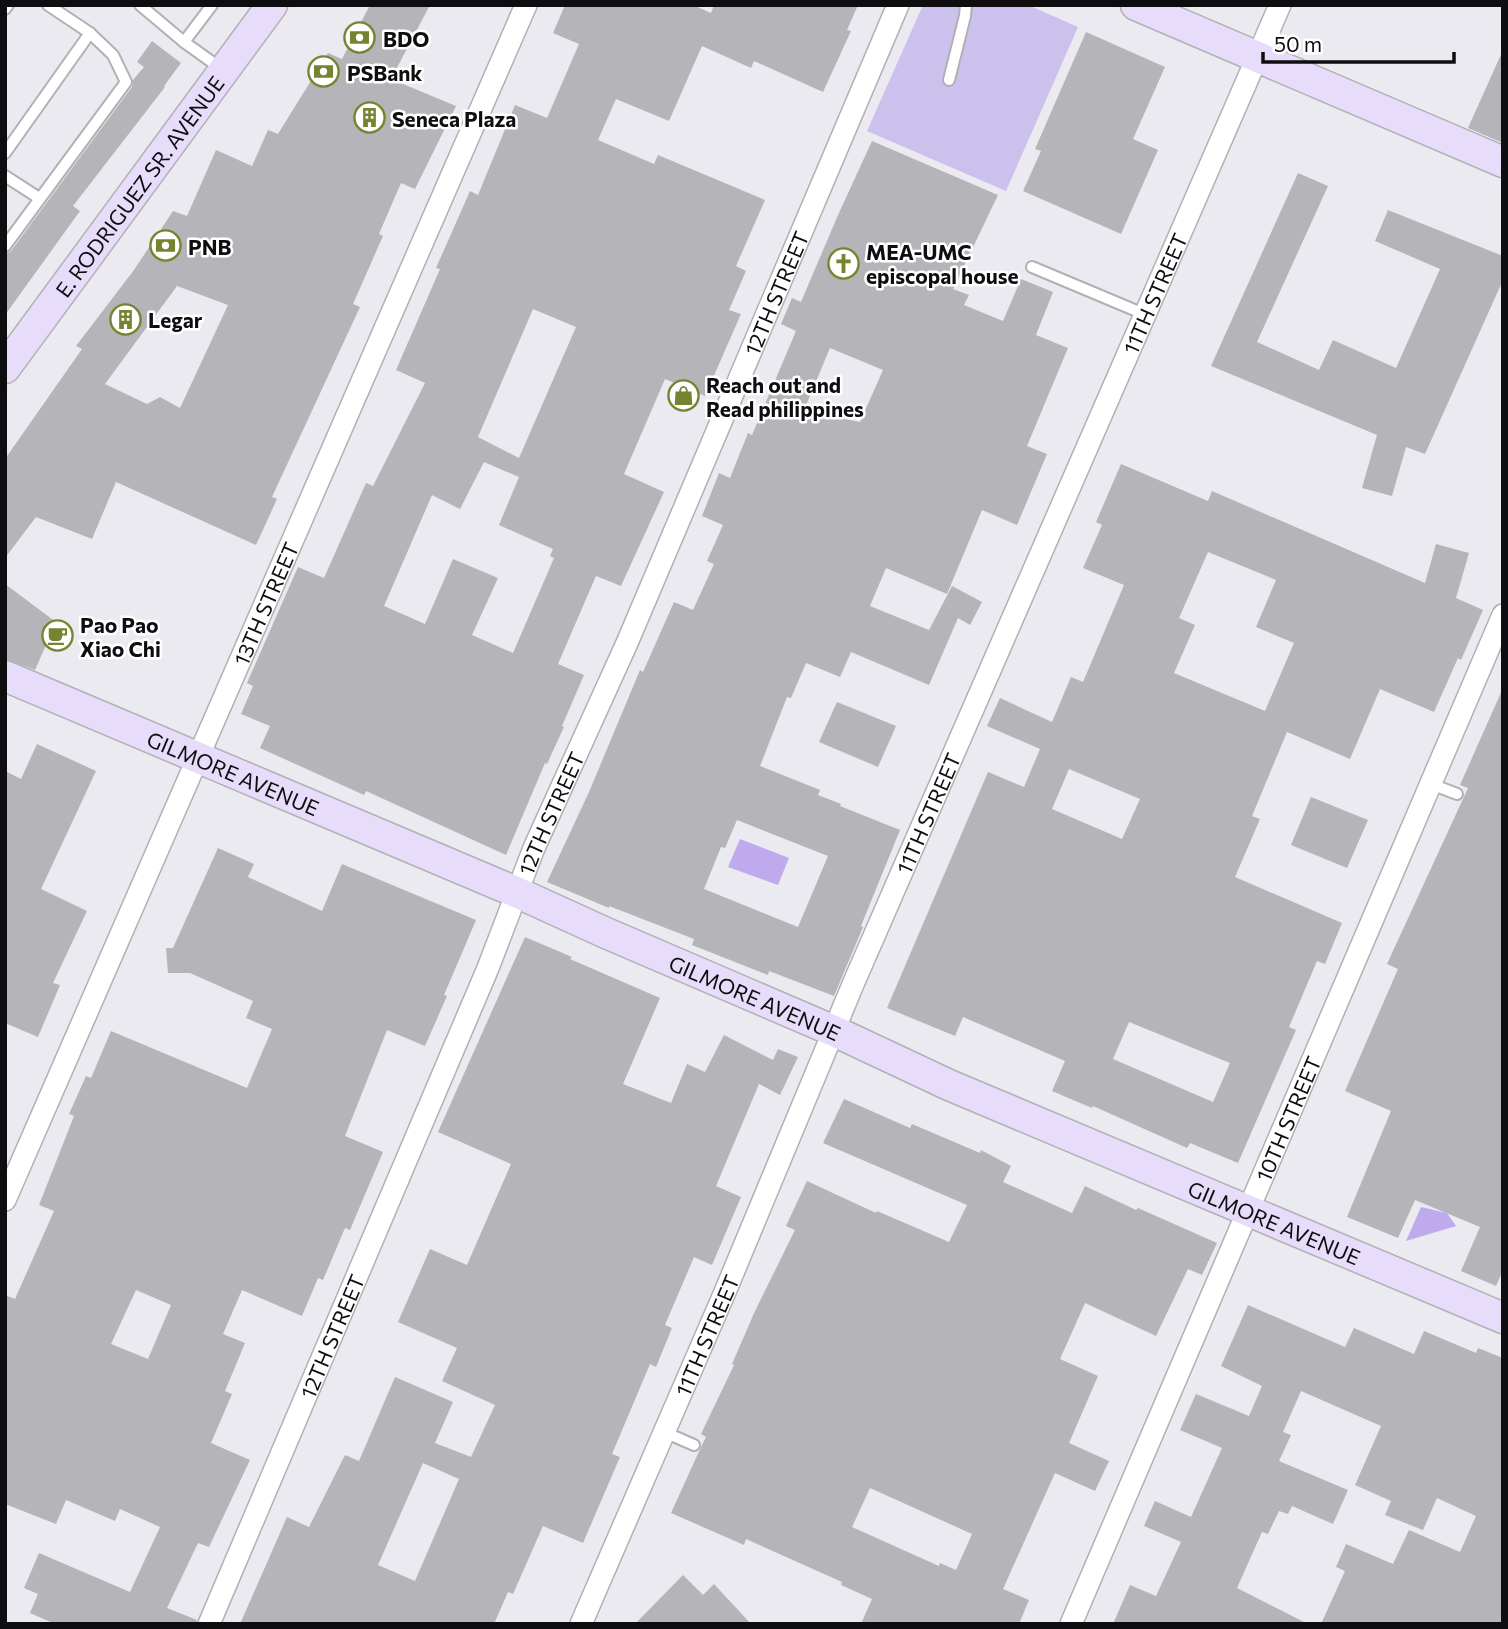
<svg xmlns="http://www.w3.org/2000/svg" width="1508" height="1629" font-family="Commissioner,sans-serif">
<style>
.green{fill:#ccc0ec}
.water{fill:#bfaaee}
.building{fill:#b5b4b9;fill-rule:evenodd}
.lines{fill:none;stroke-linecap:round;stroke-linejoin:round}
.lane-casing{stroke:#b1b0b5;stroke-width:14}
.street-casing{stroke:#b1b0b5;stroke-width:24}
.secondary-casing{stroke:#b1b0b5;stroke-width:33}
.lane{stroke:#fff;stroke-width:10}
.street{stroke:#fff;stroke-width:21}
.secondary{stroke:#e7ddfb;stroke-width:30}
.labels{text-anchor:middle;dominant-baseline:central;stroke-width:5;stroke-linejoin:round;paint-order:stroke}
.poi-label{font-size:21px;font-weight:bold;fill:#0e0e10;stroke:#fff;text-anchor:start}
.street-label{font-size:21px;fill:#0e0e10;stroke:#fff}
</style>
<rect width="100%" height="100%" fill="#ebeaf0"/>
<path class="green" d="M923 5H1028L1078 27 1006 191 867 131Z"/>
<g class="water">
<path d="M740 839 789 858 778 885 728 867Z"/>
<path d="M1421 1207 1447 1213 1456 1226 1406 1241Z"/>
</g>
<g class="building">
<path d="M370 5H430L391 79 456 106 415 189 401 183 379 234 383 236 353 304 360 307 272 497 277 499 256 545 116 482 92 539 36 517 5 558V459L82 349 76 346 134 270 173 211 187 216 216 150 252 166 268 130 278 134 328 53 342 59ZM177 286 228 305 180 408 160 397 147 404 105 384Z"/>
<path d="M565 5H693L711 13 714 5H858L847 30 851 31 823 92 754 61 751 68 702 46 669 121 616 99 598 140 654 164 658 155 765 200 736 266 746 271 729 310 741 314 705 396 665 379 624 474 664 492 621 586 596 576 558 664 584 675 562 726 564 727 547 764 545 763 506 855 366 791 364 795 260 748 270 726 241 714 253 686 247 683 298 567 324 578 366 483 373 486 425 383 396 370 440 269 436 268 470 191 478 195 515 105 547 118 579 44 553 33ZM533 309 576 327 519 458 478 437ZM484 462 519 477 499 525 553 549 550 556 554 558 513 653 472 635 498 578 453 559 425 624 384 606 432 495 460 509Z"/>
<path d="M1086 32 1165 67 1133 139 1158 150 1121 234 1023 191 1041 151 1035 149Z"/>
<path d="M152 41 181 63 164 86 165 87 73 206 80 211 5 315V254L11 251 132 87 133 80 144 67 137 62Z"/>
<path d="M1503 50V143L1468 128Z"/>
<path d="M872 141 998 195 953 289 969 295 964 305 1003 321 1021 279 1053 292 1036 335 1068 348 1027 446 1047 454 1017 525 982 510 947 594 886 568 870 606 929 630 952 586 982 602 970 625 958 618 929 685 851 652 840 677 806 663 791 698 787 697 760 766 820 790 818 795 841 804 840 806 900 830 861 926 863 927 834 996 769 971 768 975 692 945 694 939 609 906V908L547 882 589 792 640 670 643 672 674 602 693 610 714 564 707 561 723 525 702 516 719 473 730 478 748 433 752 435 796 331 781 324 792 298 801 302 838 215ZM830 348 883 370 860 422 804 410ZM737 820 828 856 798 927 704 889 721 847 725 848Z"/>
<path d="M1298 173 1328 186 1257 342 1319 370 1333 340 1396 368 1440 269 1375 241 1388 210 1503 256V280L1425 454 1406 447 1392 496 1362 488 1377 435 1211 366Z"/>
<path d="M1121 464 1208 501 1212 491 1425 583 1436 544 1469 553 1456 598 1483 610 1461 660 1458 658 1434 712 1380 689 1350 759 1287 732 1252 816 1260 819 1235 877 1342 923 1325 964 1317 961 1289 1027 1296 1030 1238 1163 1190 1143 1187 1148 1093 1106 1092 1108 1052 1091 1065 1061 963 1017 955 1036 887 1008 988 772 1024 787 1040 749 987 726 1000 698 1052 722 1071 677 1083 682 1124 585 1083 568 1102 525 1096 522ZM1208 552 1276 580 1256 627 1294 643 1265 711 1174 673 1195 625 1179 618ZM1069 769 1140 799 1122 839 1052 809ZM1129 1022 1230 1063 1213 1102 1113 1059Z"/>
<path d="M5 584 56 622 35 670 5 659Z"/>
<path d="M1503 688V1270L1496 1286 1461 1271 1480 1227 1415 1200 1398 1238 1347 1217 1391 1111 1345 1091 1398 969 1387 964 1468 788 1460 785Z"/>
<path d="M837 702 896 726 878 767 819 742Z"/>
<path d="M37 744 96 771 41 889 87 911 53 983 60 985 38 1037 5 1023V771L21 779Z"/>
<path d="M1311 797 1368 820 1347 868 1291 845Z"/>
<path d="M218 848 254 864 248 877 322 911 342 864 476 920 444 995 447 996 425 1046 387 1030 345 1136 383 1152 350 1230 345 1228 323 1280 318 1278 302 1316 242 1290 223 1334 245 1343 225 1391 232 1394 211 1443 250 1460 209 1547 198 1543 167 1608 197 1620 196 1624H55L30 1613 38 1594 24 1588 39 1553 130 1592 160 1527 120 1509 115 1521 66 1500 56 1524 5 1504V1295L15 1299 54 1211 39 1205 74 1116 69 1114 86 1076 91 1078 111 1031 247 1088 272 1029 246 1018 253 1001 190 973H168L166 948H173ZM136 1290 171 1305 148 1359 111 1344Z"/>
<path d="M525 937 572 957 570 959 660 998 623 1084 671 1103 687 1064 705 1072 724 1035 773 1060 778 1049 798 1057 780 1095 759 1084 716 1186 741 1197 712 1265 694 1257 665 1325 672 1328 656 1367 650 1364 612 1454 620 1457 583 1543 543 1526 513 1594 508 1592 494 1624H240L287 1517 309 1527 345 1455 359 1461 395 1377 453 1402 435 1443 471 1457 495 1405 442 1381 457 1348 398 1322 430 1249 467 1265 511 1164 438 1132ZM423 1463 459 1479 415 1581 378 1565Z"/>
<path d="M844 1099 910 1128 912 1124 980 1153 981 1150 1011 1166 1003 1182 1072 1213 1085 1186 1136 1210 1138 1208 1217 1243 1202 1275 1188 1269 1156 1336 1085 1303 1060 1359 1098 1376 1069 1443 1109 1461 1095 1491 1055 1473 1003 1589 1029 1600 1019 1624H861L872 1599 841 1585 842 1582 746 1539 744 1545 671 1513 701 1447 706 1437 701 1434 734 1365 732 1364 755 1311 795 1230 786 1226 807 1181 876 1213 877 1211 949 1242 967 1205 823 1143ZM870 1488 972 1534 956 1570 940 1563 939 1566 852 1527Z"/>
<path d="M1248 1305 1345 1347 1354 1328 1414 1354 1424 1331 1476 1353 1478 1348 1503 1358V1624H1321L1345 1571 1336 1567 1346 1544 1393 1564 1409 1530 1460 1552 1476 1516 1437 1498 1423 1530 1385 1515 1391 1501 1355 1485 1381 1426 1301 1391 1283 1432 1291 1435 1279 1461 1348 1490 1333 1524 1292 1506 1288 1514 1279 1511 1268 1534 1262 1532 1237 1588 1308 1624H1113L1130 1585 1156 1596 1181 1542 1144 1526 1155 1501 1191 1517 1222 1448 1180 1430 1196 1394 1249 1416 1262 1386 1221 1366Z"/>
<path d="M683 1575 703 1595 714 1584 751 1624H635Z"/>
</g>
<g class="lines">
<defs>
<g id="lane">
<path d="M140 5 184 42 223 70"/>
<path d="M5 9 8 5"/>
<path d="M184 42 212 5"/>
<path d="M949 80 965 16 966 5"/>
<path d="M5 153 90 33"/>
<path d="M5 176 39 198"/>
<path d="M5 246 126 82 113 55 90 33 48 5"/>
<path d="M1032 267 1144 314"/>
<path d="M1431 784 1457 794"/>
<path d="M664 1432 694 1445"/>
</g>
<g id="street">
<path id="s1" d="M5 1200 526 5"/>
<path id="s2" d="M209 1624 488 968 534 848 627 643 898 5"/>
<path id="s3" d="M581 1624 725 1292 854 982 1280 5"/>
<path id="s4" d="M1071 1624 1503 615"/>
</g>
<g id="secondary">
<path d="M1136 5 1503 162"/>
<path id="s5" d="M5 368 272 5"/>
<path id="s6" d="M5 676 516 892 606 933 834 1031 949 1085 1503 1318"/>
</g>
</defs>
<use href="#lane" class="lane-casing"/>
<use href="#street" class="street-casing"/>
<use href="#secondary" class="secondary-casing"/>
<use href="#lane" class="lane"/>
<use href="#street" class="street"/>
<use href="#secondary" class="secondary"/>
</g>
<defs>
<symbol id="bank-ring" viewBox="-11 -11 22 22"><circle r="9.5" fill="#fff" stroke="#768331" stroke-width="1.5"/><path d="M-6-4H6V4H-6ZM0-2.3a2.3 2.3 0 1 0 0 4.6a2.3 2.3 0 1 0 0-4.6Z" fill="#768331"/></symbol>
<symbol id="building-ring" viewBox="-11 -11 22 22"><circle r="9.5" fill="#fff" stroke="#768331" stroke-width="1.5"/><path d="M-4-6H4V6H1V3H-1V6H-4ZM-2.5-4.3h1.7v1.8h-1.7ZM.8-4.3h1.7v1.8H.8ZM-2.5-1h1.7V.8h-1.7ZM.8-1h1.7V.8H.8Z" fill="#768331"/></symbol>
<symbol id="church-ring" viewBox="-11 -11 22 22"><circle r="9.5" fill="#fff" stroke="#768331" stroke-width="1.5"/><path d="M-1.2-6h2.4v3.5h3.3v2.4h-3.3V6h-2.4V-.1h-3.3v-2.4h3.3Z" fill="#768331"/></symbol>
<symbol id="shop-ring" viewBox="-11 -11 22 22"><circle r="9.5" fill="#fff" stroke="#768331" stroke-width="1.5"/><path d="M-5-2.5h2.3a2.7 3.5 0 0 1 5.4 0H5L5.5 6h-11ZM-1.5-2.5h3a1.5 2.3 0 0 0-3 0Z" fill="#768331"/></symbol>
<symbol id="cafe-ring" viewBox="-11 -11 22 22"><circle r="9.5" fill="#fff" stroke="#768331" stroke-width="1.5"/><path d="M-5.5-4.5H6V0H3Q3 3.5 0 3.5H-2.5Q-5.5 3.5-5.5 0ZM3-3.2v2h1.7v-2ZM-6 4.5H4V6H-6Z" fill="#768331"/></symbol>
</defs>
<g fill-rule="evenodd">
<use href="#bank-ring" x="342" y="20" width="35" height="35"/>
<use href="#bank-ring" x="306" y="54" width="35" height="35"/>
<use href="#building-ring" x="352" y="100" width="35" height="35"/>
<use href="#bank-ring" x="148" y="228" width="35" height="35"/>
<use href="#church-ring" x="826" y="246" width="35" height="35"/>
<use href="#building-ring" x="108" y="302" width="35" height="35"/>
<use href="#shop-ring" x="666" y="378" width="35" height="35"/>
<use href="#cafe-ring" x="40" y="618" width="35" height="35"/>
</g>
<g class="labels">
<g class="poi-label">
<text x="383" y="38">BDO</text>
<text x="347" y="72">PSBank</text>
<text x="392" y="118">Seneca Plaza</text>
<text x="188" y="246">PNB</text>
<text x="866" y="251">MEA-UMC<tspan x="866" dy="24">episcopal house</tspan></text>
<text x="148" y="319">Legar</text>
<text x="706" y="384">Reach out and<tspan x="706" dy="24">Read philippines</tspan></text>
<text x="80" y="624">Pao Pao<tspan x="80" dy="24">Xiao Chi</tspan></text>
</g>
<g class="street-label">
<text stroke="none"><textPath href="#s5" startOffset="226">E. RODRIGUEZ SR. AVENUE</textPath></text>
<text stroke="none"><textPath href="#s2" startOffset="1447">12TH STREET</textPath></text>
<text stroke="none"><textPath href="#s3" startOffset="1449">11TH STREET</textPath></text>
<text stroke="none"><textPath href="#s1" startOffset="651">13TH STREET</textPath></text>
<text stroke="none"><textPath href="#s6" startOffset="248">GILMORE AVENUE</textPath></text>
<text stroke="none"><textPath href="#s2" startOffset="880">12TH STREET</textPath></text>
<text stroke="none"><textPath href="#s3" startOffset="882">11TH STREET</textPath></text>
<text stroke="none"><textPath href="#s6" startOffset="816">GILMORE AVENUE</textPath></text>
<text stroke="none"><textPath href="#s4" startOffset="550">10TH STREET</textPath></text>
<text stroke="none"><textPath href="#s6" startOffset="1382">GILMORE AVENUE</textPath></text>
<text stroke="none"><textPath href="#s3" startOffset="315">11TH STREET</textPath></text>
<text stroke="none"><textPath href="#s2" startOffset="313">12TH STREET</textPath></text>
</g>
</g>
<rect width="1508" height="1629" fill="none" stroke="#0e0e10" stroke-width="14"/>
<path d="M1263 52v10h191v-10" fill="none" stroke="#0e0e10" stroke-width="3.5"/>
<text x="1274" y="52" font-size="21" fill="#0e0e10" stroke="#ffffff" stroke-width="5" paint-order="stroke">50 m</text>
</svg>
